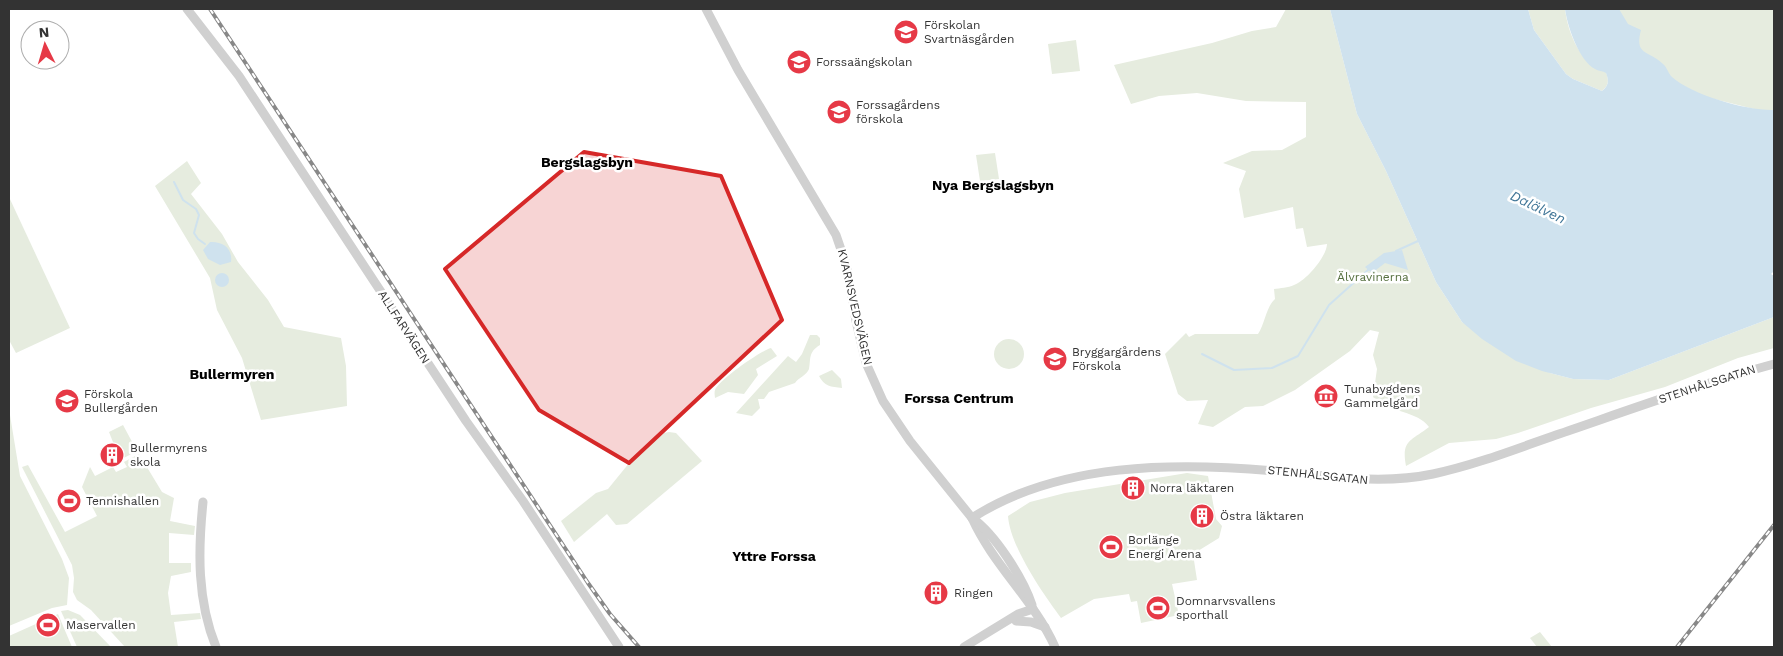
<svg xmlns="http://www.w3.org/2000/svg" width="1783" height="656" font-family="'Work Sans',sans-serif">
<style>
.green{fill:#e6ecdf}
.water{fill:#cfe2ee}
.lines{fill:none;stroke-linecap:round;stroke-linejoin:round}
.stream{stroke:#cfe2ee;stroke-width:2}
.minor{stroke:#d0d0d0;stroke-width:9}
.rail-casing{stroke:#888;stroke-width:4}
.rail{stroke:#fff;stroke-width:2;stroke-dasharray:5.5;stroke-linecap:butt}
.marked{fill:#d62828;fill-opacity:0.2;stroke:#d62828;stroke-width:4;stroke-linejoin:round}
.labels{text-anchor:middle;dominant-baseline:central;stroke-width:5;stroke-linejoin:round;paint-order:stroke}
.poi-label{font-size:12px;fill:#333;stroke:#fff;text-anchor:start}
.park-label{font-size:12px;fill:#56703f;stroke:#fff}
.street-label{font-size:12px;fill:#333;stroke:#fff}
.neighbourhood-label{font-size:14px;font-weight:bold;fill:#000;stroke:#fff}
.water-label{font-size:14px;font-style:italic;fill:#3f7597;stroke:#fff}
</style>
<rect width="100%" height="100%" fill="#fff"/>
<g class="green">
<path d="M1286 9H1330L1357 114 1386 171 1436 282 1462 322 1550 373 1573 379 1609 380 1774 317V348L1738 358 1665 387 1591 408 1518 433 1496 439 1449 443 1406 466C1401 440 1411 441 1429 427 1418 411 1390 413 1373 397L1377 369 1373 355 1379 332 1370 330 1350 351 1295 390 1263 406 1245 407 1213 427 1198 424 1208 400 1187 401 1178 394 1165 354 1186 333 1189 337 1195 334H1258C1265 324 1266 307 1275 299L1274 289C1280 288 1288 288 1294 285 1306 281 1327 256 1327 244L1307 247 1303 228 1296 229 1293 207 1244 218 1239 189 1246 171 1223 163 1252 151 1282 150 1306 137V102L1246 101 1197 93 1159 96 1131 104 1114 65 1212 43 1252 31 1276 27Z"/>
<path d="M1528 9H1565C1568 34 1581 65 1606 72 1609 81 1609 85 1602 91L1573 79 1566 74 1534 30Z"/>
<path d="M1618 9H1774V110H1758L1690 93 1639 54Z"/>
<path d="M1076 40 1080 71 1052 74 1048 44Z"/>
<path d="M995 153 999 179 980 181 976 155Z"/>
<path d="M187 161 201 183 191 194 222 234 238 262 268 300 284 327 341 338 346 366 347 406 261 420 242 358 217 310 210 278 155 186Z"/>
<path d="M9 197 70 328 16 353 9 340Z"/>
<path d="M810 335H817L820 338V345C808 352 811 359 809 369 807 375 798 378 795 383L769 392 764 399H758L760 408 752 416 736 413 788 356 796 362 802 354Z"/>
<circle cx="1009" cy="354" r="15"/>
<path d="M771 348 777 356 756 369 758 375 744 394 728 392 715 398C715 396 714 393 715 390 718 381 760 351 771 348Z"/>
<path d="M832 370 841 379 842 388C831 387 824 386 819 376Z"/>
<path d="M9 409 20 476 62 559 69 578 67 605 52 608 9 626Z"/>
<path d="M123 425 137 451 120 460 109 432Z"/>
<path d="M669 432 676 433 702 461 627 524 616 525 607 514 574 542 561 521 596 493 608 489 630 462 664 433Z"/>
<path d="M139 454 162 492 174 498 170 521 195 526 194 535 169 533V563H191V572L171 576 168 593 171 615 200 613 201 619 174 622 178 647H125L91 610 77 600 73 592 74 578 72 565 22 467 28 465 65 532 97 516 82 487 90 467 95 476 113 467 116 472 127 467 124 462Z"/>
<path d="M1187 473 1208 476 1216 519 1222 526 1219 538 1193 554 1197 580 1172 584 1179 615 1141 623 1137 601 1131 602 1129 594 1094 599 1061 618C1043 594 1010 546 1008 516L1030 502 1065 493Z"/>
<path d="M68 610 80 615 111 647H77L61 611Z"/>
<path d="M58 614 72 647H9V636Z"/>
<path d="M1540 632 1552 647H1537L1530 638Z"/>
</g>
<g class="water">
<path d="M1330 9H1528L1534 30 1566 74 1573 79 1602 91C1609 85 1609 81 1606 73 1603 71 1598 71 1595 69 1579 61 1567 25 1565 9H1619L1628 24 1641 30C1634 56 1649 50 1663 64 1667 67 1668 73 1672 77 1692 95 1748 111 1774 110V271L1771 274 1774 276V317L1609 380 1573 379 1542 371 1516 361 1482 339 1462 322 1436 282 1386 171 1357 114Z"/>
<path d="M210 242C222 241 233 248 231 262L220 265 208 259 203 250Z"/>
<path d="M1402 250 1408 270 1385 263 1372 273 1365 267 1384 253Z"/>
<circle cx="222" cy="280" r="7"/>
</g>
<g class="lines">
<g class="stream">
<path d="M174 182 183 200 196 209 199 215 194 233 198 239 205 244"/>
<path d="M1396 251 1418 241"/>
<path d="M1202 354 1234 370 1272 368 1298 356 1329 305 1369 269"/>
</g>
<g class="minor">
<path d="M187 9 239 76 466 421 523 501 619 647"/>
<path d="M706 9 738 70 836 235 847 267 856 321 866 363 883 401 910 441 972 518C993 565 1034 600 1055 647"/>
<path d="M203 502C198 551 197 600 216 647"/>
<path d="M972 518C1059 462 1176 462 1276 471 1328 476 1381 485 1433 474 1475 465 1516 449 1556 435 1629 410 1700 384 1774 364"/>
<path d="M972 518C995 534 1023 578 1032 605"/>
<path d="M1016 621 1031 622 1045 627"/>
<path d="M964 647 1018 614 1033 609"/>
</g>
<defs>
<g id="rail">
<path d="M210 9 588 583 610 614 639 647"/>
<path d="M1677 647 1774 525"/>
</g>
</defs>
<use href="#rail" class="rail-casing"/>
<use href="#rail" class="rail"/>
</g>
<path class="marked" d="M584 152 721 176 782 320 629 463 539 410 445 269Z"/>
<defs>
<symbol id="school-disc" viewBox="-11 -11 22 22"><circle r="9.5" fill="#e63946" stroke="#fff"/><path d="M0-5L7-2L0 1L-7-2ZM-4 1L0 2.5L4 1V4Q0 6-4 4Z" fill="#fff"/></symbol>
<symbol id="museum-disc" viewBox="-11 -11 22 22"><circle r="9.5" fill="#e63946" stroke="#fff"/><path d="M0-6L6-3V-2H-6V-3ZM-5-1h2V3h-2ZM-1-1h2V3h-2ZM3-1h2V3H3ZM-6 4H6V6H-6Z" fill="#fff"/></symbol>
<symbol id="building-disc" viewBox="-11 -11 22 22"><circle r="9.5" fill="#e63946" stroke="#fff"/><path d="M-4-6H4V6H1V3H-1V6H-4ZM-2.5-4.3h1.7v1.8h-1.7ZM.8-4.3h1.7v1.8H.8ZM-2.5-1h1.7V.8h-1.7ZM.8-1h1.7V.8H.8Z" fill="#fff"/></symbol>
<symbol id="stadium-disc" viewBox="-11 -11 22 22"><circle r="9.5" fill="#e63946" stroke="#fff"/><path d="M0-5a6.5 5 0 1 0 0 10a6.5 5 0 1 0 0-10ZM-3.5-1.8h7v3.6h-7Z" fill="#fff"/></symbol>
</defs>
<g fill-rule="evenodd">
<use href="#school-disc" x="892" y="18" width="28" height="28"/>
<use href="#school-disc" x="785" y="48" width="28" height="28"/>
<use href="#school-disc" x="825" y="98" width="28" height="28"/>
<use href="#school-disc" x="1041" y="345" width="28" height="28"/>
<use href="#museum-disc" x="1312" y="382" width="28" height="28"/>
<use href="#school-disc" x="53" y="387" width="28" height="28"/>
<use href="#building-disc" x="98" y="441" width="28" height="28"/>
<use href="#building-disc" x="1119" y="474" width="28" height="28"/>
<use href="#stadium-disc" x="55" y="487" width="28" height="28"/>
<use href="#building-disc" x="1188" y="502" width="28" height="28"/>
<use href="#stadium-disc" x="1097" y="533" width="28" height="28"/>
<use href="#building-disc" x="922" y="579" width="28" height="28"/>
<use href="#stadium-disc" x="1144" y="594" width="28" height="28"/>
<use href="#stadium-disc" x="34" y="611" width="28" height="28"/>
</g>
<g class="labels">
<g class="poi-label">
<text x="924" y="25">Förskolan<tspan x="924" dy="14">Svartnäsgården</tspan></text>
<text x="816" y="62">Forssaängskolan</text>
<text x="856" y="105">Forssagårdens<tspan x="856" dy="14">förskola</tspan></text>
<text x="1072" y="352">Bryggargårdens<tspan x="1072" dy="14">Förskola</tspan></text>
<text x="1344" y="389">Tunabygdens<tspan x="1344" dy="14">Gammelgård</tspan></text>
<text x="84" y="394">Förskola<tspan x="84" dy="14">Bullergården</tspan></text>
<text x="130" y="448">Bullermyrens<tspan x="130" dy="14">skola</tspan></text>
<text x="1150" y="488">Norra läktaren</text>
<text x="86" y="501">Tennishallen</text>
<text x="1220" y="516">Östra läktaren</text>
<text x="1128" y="540">Borlänge<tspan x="1128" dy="14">Energi Arena</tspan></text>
<text x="954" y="593">Ringen</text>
<text x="1176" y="601">Domnarvsvallens<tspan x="1176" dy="14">sporthall</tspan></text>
<text x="66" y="625">Maservallen</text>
</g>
<g class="park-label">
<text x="1373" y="277">Älvravinerna</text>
</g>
<g class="street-label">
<text transform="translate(855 307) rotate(77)">KVARNSVEDSVÄGEN</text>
<text transform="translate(404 327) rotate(57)">ALLFARVÄGEN</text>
<text transform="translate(1707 384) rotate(-18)">STENHÅLSGATAN</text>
<text transform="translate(1318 475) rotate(6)">STENHÅLSGATAN</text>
</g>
<g class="neighbourhood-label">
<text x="587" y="162">Bergslagsbyn</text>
<text x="993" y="185">Nya Bergslagsbyn</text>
<text x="232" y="374">Bullermyren</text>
<text x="959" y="398">Forssa Centrum</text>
<text x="774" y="556">Yttre Forssa</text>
</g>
<g class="water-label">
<text transform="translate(1538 207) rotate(25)">Dalälven</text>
</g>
</g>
<rect width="1783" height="656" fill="none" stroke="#333333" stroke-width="20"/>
<g transform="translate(45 45) rotate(355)"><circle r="24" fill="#ffffff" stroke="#adadad"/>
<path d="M0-4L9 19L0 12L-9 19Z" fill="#e63946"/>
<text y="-8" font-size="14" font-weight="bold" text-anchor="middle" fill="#333333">N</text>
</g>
</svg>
